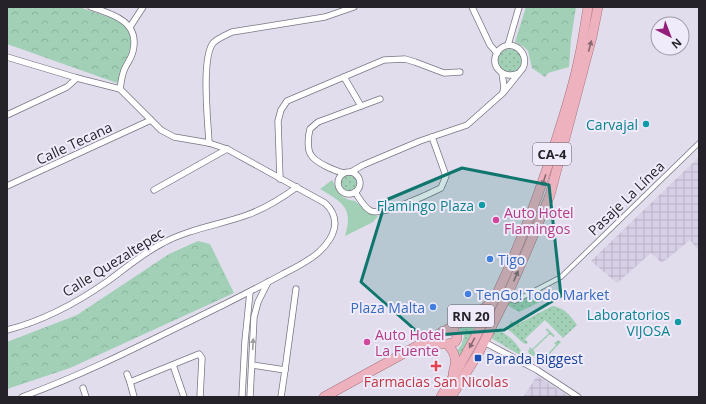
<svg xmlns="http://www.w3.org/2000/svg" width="706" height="404" font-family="'Open Sans',sans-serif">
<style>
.industrial{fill:url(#industrial-grid)}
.grass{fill:url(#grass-dots)}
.forest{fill:url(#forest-crowns)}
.park{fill:#a1d0b6}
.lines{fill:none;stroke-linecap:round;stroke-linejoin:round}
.pedestrian-casing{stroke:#797583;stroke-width:5.5}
.minor-casing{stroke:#797583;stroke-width:7}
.trunk-casing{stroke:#a5747f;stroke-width:10}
.pedestrian{stroke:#fff;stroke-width:4}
.minor{stroke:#fff;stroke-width:5.5}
.trunk{stroke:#eeb2be;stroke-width:9}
.oneway{fill:#8a6a74}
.oneway2{fill:#9d9c9f}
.marked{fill:#0f766e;fill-opacity:0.2;stroke:#0f766e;stroke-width:3;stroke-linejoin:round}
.culture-dot{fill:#0f9aa8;stroke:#f0ebfb;stroke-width:1.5}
.hotel-dot{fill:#d1479c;stroke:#f0ebfb;stroke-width:1.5}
.shop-dot{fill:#3f7fe0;stroke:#f0ebfb;stroke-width:1.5}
.transit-dot{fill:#1a4fb4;stroke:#f0ebfb;stroke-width:1.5}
.health-dot{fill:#e0444e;stroke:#f0ebfb;stroke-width:1.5}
.labels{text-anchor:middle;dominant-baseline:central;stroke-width:4;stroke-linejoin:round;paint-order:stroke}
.shield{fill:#f0ebfb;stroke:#625f68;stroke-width:1}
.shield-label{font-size:13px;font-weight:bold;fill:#252329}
.culture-label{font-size:14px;fill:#0d838f;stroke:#f0ebfb;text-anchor:end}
.street-label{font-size:14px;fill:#252329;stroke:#f0ebfb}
.hotel-label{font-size:14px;fill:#b23c85;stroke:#f0ebfb;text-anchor:start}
.shop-label{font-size:14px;fill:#366cbe;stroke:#f0ebfb;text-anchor:start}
.transit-label{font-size:14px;fill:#164399;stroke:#f0ebfb;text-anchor:start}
.health-label{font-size:14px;fill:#be3a42;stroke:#f0ebfb}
</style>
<defs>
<pattern id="industrial-grid" width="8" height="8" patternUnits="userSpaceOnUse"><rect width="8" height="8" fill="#d6cfe6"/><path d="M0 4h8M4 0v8" fill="none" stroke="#b8b1c5"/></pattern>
<pattern id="grass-dots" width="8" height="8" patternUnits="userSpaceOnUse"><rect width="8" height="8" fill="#a1d0b6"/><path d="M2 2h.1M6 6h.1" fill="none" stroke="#8ab29c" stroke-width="1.8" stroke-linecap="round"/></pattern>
<pattern id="forest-crowns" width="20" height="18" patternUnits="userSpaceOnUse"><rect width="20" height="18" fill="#a1d0b6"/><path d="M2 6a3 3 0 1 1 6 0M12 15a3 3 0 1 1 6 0" fill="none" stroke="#8ab29c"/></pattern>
</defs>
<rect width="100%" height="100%" fill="#e2dded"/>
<g class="industrial">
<path d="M699 157V251L690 240 662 263 651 253 617 283 591 261Z"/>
<path d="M537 376 570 397H523Z"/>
</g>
<g class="grass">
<circle cx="510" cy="61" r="12"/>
<circle cx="349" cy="183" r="9"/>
<path d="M541 288 546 299 519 312 507 305 510 300 516 302Z"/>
<path d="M552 306C564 307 571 316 577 325L563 338 545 320 525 339 528 343 526 344C520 342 515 334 507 329L511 321 515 323H520Z"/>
<path d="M476 318 472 333 459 359 457 351 462 344 464 336 458 326Z"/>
<path d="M547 328 555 336 553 337 550 334 533 350 537 355 532 356 528 352 530 347 532 349 549 333 546 330Z"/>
<path d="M496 329C512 337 516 342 525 358L491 338Z"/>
<path d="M559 340 561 342 544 360 540 361 539 359 540 356 544 358 556 345 554 343Z"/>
</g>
<g class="forest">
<path d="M7 7H79L120 21 127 28 132 38 129 53 117 83 7 44Z"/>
<path d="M526 7H576L571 39 569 67 548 73 545 77 532 68 528 51 524 47 515 42Z"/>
<path d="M198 241 210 244 234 293 70 368 7 389V342L77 315 169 254Z"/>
</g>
<path class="park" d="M332 180 338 192 343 197 349 200 355 201 366 211 378 216 373 222 345 236C354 208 342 202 320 189Z"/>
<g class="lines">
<defs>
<path id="pedestrian" d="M506 298 515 301 561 277 699 143"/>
<g id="minor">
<path d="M91 7C113 14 140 22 133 51 132 57 128 62 125 68 122 74 121 82 120 89"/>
<path d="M472 7 490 45 497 53"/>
<path d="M130 27 143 7"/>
<path d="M508 45 519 7"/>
<path d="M7 57 77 78 120 89 161 130 174 137 209 143 227 149 325 203C342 219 335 237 319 252 309 261 295 268 283 274 263 285 243 295 223 305 157 337 91 372 22 397"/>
<path d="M502 73 504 87 503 92"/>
<path d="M344 77 361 106"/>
<path d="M7 115 67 87 77 78"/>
<path d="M209 143C208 122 201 59 213 43 218 38 226 35 232 32L325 17 354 7"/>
<circle cx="349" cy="183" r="11"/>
<path d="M351 172 363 165 420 141 467 125 503 93 523 68C530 53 512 37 499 50 487 64 503 81 519 73"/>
<path d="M344 173C335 171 316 163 311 155 307 149 308 136 310 129L318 122 380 99"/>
<path d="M280 179 278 121 281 110 287 101 384 60 405 59 415 62 444 73 460 72"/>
<path d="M7 186 151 120"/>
<path d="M154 190 227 149"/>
<path d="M355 192C360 199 364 208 371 211 383 216 429 194 441 188L446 176 432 137"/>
<path d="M7 330C43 321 78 302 108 281 126 268 143 253 163 243 189 229 219 225 247 215 264 209 282 198 297 187"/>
<path d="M484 342 537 370 578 397"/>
<path d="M173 365 184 397"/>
<path d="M252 365 285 370 296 289"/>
<path d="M127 374 130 382 134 397"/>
<path d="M130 382 199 354 202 358 200 397"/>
<path d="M83 388 86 397"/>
<path d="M242 397 245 341 250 292"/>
<path d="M250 397 254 317 258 302 268 282"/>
<path d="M281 397 285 370"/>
</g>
<g id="trunk">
<path d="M443 331H453L457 335V339L455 342 447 344"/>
<path d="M423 349 435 343 447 344C456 353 457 361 453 373"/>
<path d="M324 397 481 311 490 303"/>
<path d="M441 397C492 315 530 226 558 134 566 109 574 84 579 58 583 41 585 24 588 7"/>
<path d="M451 397 479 352 506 298 528 248 550 195 592 37 598 7"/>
</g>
</defs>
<use href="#pedestrian" class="pedestrian-casing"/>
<use href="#minor" class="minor-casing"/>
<use href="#trunk" class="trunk-casing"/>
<use href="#pedestrian" class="pedestrian"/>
<use href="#minor" class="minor"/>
<use href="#trunk" class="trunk"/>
</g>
<defs><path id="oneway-solid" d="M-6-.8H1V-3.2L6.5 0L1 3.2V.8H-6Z"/></defs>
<g class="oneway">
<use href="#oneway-solid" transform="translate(590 46) rotate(-75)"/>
<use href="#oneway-solid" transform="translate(544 180) rotate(108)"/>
<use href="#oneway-solid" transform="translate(516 276) rotate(-66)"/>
<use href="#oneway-solid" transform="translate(472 343) rotate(118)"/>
</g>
<use class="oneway2" href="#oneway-solid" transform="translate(253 344) rotate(-87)"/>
<path class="marked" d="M462 168 549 185 561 296 504 330 422 336 361 282 386 200Z"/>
<g class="culture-dot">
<circle cx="646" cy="124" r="4"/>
<circle cx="482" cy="205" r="4"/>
<circle cx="678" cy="322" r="4"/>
</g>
<g class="hotel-dot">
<circle cx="496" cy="220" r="4"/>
<circle cx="367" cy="342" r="4"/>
</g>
<g class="shop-dot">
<circle cx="490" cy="259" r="4"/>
<circle cx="468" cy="294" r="4"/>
<circle cx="433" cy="307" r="4"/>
</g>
<rect class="transit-dot" x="474" y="354" width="8" height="8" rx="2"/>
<path class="health-dot" d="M434 360h4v4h4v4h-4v4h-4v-4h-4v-4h4z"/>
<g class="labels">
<g class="shield">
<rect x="533" y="143" width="38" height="22" rx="3"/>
<rect x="448" y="305" width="46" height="22" rx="3"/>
</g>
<g class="shield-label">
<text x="552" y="154">CA-4</text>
<text x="471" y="316">RN 20</text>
</g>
<g class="culture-label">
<text x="638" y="124">Carvajal</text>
<text x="474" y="205">Flamingo Plaza</text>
<text x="670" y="314">Laboratorios<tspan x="670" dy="16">VIJOSA</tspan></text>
</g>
<g class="street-label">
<text transform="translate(74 143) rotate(-25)">Calle Tecana</text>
<text transform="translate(626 198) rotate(-44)">Pasaje La Línea</text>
<text transform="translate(113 262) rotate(-32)">Calle Quezaltepec</text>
</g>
<g class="hotel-label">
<text x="504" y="212">Auto Hotel<tspan x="504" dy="16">Flamingos</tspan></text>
<text x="375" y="334">Auto Hotel<tspan x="375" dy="16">La Fuente</tspan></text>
</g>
<g class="shop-label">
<text x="498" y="259">Tigo</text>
<text x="476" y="294">TenGo! Todo Market</text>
<text x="425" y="307" text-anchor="end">Plaza Malta</text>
</g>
<g class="transit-label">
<text x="486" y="358">Parada Biggest</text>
</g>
<g class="health-label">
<text x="436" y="381">Farmacias San Nicolas</text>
</g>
</g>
<rect width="706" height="404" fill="none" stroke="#252329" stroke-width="16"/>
<g transform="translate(670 36) rotate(138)"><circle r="19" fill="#f0ebfb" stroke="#9f9ba7"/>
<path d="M0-3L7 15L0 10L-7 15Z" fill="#931d7a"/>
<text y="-6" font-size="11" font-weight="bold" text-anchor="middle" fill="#252329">N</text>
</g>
</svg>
